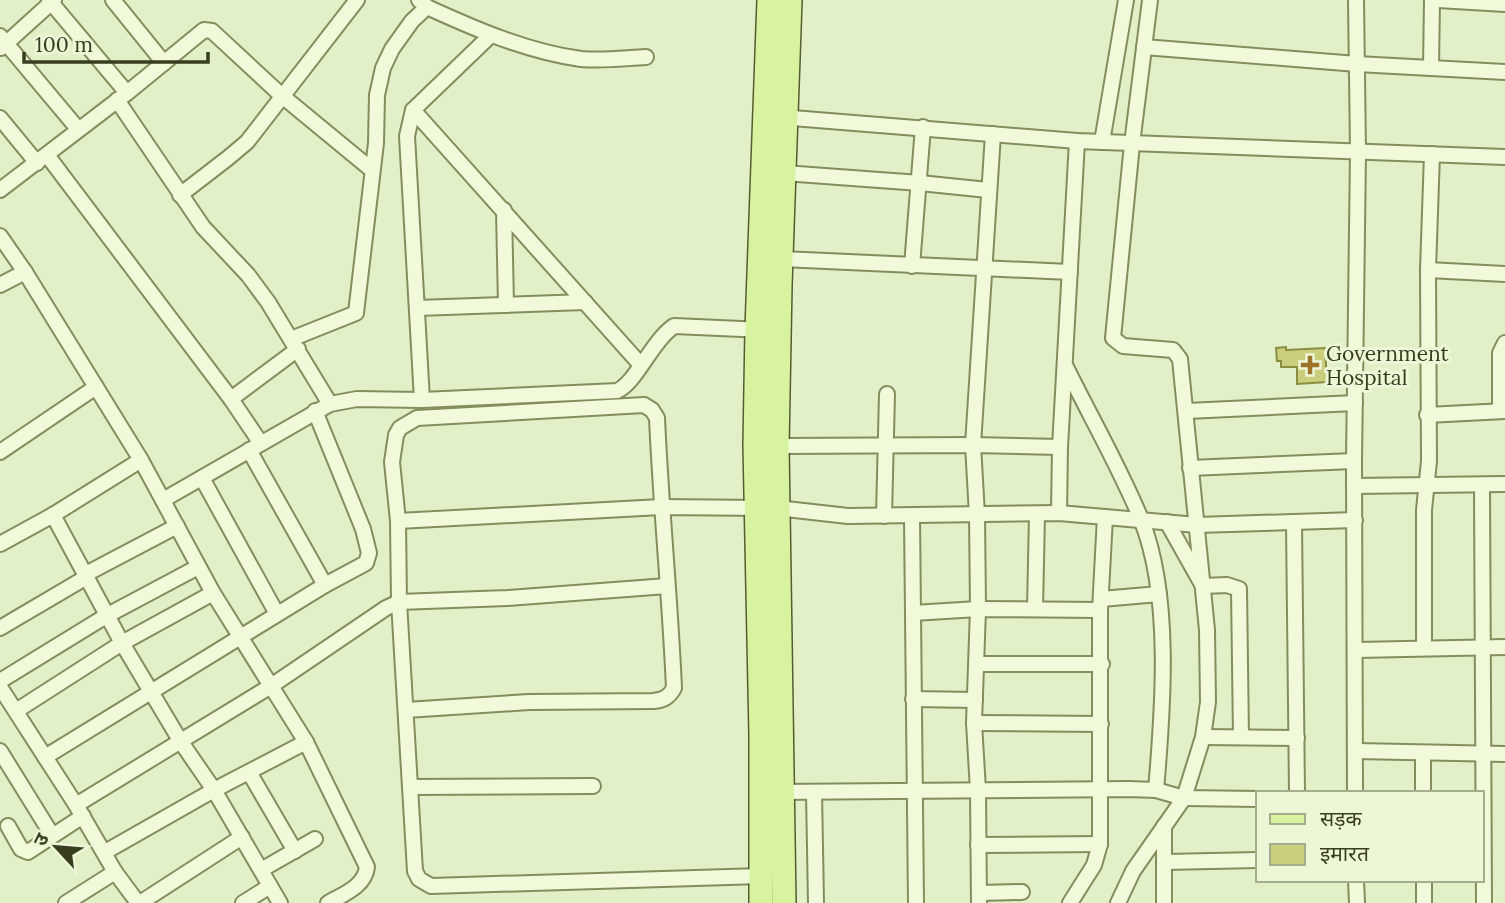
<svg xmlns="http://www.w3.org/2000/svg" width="1505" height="903" font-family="Lora,'Noto Sans Devanagari',serif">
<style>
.building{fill:#cbcf7c;stroke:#8a8d41;stroke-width:2}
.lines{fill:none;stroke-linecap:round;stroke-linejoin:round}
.minor-casing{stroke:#848d5c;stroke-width:18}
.primary-casing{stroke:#565b30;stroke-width:26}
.minor{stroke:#f0fadb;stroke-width:14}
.primary{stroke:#d8f39f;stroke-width:23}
.poi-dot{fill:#9e732a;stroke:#ecf7d7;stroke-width:2.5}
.labels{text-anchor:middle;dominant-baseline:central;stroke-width:6;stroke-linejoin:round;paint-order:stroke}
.poi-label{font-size:21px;fill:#393d20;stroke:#ecf7d7;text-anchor:start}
</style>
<rect width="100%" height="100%" fill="#e2f0c7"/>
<path class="building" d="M1286 347V350L1325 348 1327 382 1297 384V367H1281V361H1277L1276 348Z"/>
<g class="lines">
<defs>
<g id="minor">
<path d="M49 0 127 93"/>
<path d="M113 0 164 63"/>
<path d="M419 0 427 7C475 29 528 52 581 59 603 61 625 58 646 57"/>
<path d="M1438 0 1505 4"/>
<path d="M0 36 78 129"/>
<path d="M1144 47 1357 64 1505 72"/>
<path d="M1 48 54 0"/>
<path d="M1431 68 1432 0"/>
<path d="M117 100 203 227 248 275 268 302 330 404"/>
<path d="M413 110 640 364"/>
<path d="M780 117 1077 141 1505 157"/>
<path d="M0 118 37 163"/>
<path d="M1102 142 1126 0"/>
<path d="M47 155 231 399 260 442"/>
<path d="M784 173 920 183 988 190"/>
<path d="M0 190 127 93 204 30 212 31 281 95 372 170"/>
<path d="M180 195 228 158 247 142 357 0"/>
<path d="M504 210 506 305"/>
<path d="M0 236 25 272 141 460 213 593 306 742 367 867C365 886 344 894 328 903"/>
<path d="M782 259 1070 272"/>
<path d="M912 266 923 127"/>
<path d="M1428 270 1505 274"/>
<path d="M0 285 25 272"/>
<path d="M417 308 585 302"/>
<path d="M291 339 356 313 376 143 377 95 383 68 392 49 412 21 427 7"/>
<path d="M1065 365C1090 416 1119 466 1141 519 1172 595 1163 709 1156 790"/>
<path d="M231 399 298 349"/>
<path d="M422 400 407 136 413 110 491 35"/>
<path d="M1187 411 1355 403"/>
<path d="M1500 411V353L1505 343"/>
<path d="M1427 415 1505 411"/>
<path d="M777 446 973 445 1060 447"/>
<path d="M249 450 325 585"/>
<path d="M0 452 96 387"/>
<path d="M1190 468 1354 461"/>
<path d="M202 478 277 614"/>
<path d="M1354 486 1505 484"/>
<path d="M1482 486 1484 903"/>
<path d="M163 500 330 404 357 399 422 400 617 391C636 383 651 342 674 326L764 330"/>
<path d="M1059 513 1060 447 1077 141"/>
<path d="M53 515 122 643 181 742 214 790 280 903"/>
<path d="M884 516 887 394"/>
<path d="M912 517 916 903"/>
<path d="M398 521 661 507 777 508 848 516 1059 513 1197 525 1355 520"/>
<path d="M1167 522 1203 586 1227 585 1239 589 1241 737"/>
<path d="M1294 524 1297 793"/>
<path d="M0 544 53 515 141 460"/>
<path d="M84 575 177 526"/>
<path d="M1101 599 1159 594"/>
<path d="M1035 609 1037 514"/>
<path d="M913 613 978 609 1100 610"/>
<path d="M0 628 85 578"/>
<path d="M1424 648V510L1429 461 1428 270 1432 154"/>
<path d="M1356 650 1505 647"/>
<path d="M977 664H1102"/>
<path d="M0 681 106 616 198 567"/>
<path d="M0 687 76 805 115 872 138 903"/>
<path d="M913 699 975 700"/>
<path d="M406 710 529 702 653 701C664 700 669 697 674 688 670 598 661 508 657 418L652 410 644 405 417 418 400 428 396 435 392 462 398 521 399 602 415 871 419 879 431 886 761 876"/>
<path d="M16 711 122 643 213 593"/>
<path d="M974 723 1101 724"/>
<path d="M1203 737 1297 738"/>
<path d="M0 751 52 835"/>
<path d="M1356 751 1505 754"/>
<path d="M1423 753V793"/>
<path d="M45 757 325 585 366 563 369 553 363 529 315 411"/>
<path d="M249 772 295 851"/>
<path d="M410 787 593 786"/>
<path d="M775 792 1129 789 1156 790 1184 798 1258 799"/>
<path d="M814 792 816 903"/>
<path d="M1355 793 1354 461 1358 152 1356 0"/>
<path d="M76 805 271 686 386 608 399 602 507 598 667 586"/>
<path d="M8 826 21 849 28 852 83 816"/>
<path d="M978 845 1100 844"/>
<path d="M105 852 214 790 306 742"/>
<path d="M1165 862 1258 860"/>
<path d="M261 870 315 839"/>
<path d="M1356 880 1357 903"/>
<path d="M1424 880V903"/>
<path d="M979 893 1022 892"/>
<path d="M66 903 115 872"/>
<path d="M140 903 242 837"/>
<path d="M243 903 270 886"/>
<path d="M979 903 978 790 974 723 978 609 977 515 973 445 993 134"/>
<path d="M1070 903 1094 865 1100 844V610L1105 517"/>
<path d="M1118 903 1133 871 1184 798 1203 737 1208 702 1207 630 1180 359 1173 350 1123 346 1113 338 1132 144 1150 0"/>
<path d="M1164 903V826"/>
</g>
<g id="primary">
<path d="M761 903V735L755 445 757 329 769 0"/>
<path d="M784 903 777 446 780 285 790 0"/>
</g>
</defs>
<use href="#minor" class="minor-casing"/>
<use href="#primary" class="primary-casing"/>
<use href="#minor" class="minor"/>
<use href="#primary" class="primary"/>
</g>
<path class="poi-dot" d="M1306.5 354.5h7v7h7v7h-7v7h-7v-7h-7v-7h7z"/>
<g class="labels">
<g class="poi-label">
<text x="1326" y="353">Government<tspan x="1326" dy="24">Hospital</tspan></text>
</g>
</g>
<rect x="1256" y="791" width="228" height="91" fill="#ecf7d7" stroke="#a4ad8e" stroke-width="2"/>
<rect x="1270" y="814" width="35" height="10" fill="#d8f39f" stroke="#a4ad8e" stroke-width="2"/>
<text x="1320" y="826" font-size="21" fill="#393d20">सड़क</text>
<rect x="1270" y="844" width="35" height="21" fill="#cbcf7c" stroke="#a4ad8e" stroke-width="2"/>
<text x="1320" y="861" font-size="21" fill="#393d20">इमारत</text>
<g transform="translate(56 847) rotate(296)" stroke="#ecf7d7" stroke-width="5" paint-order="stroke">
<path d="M0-5L12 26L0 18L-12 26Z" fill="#393d20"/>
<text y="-10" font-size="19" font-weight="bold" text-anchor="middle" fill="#393d20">उ</text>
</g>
<path d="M24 52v10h184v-10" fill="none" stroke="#393d20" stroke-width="3.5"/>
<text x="35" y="52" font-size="21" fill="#393d20" stroke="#ecf7d7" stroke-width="5" paint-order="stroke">100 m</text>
</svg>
